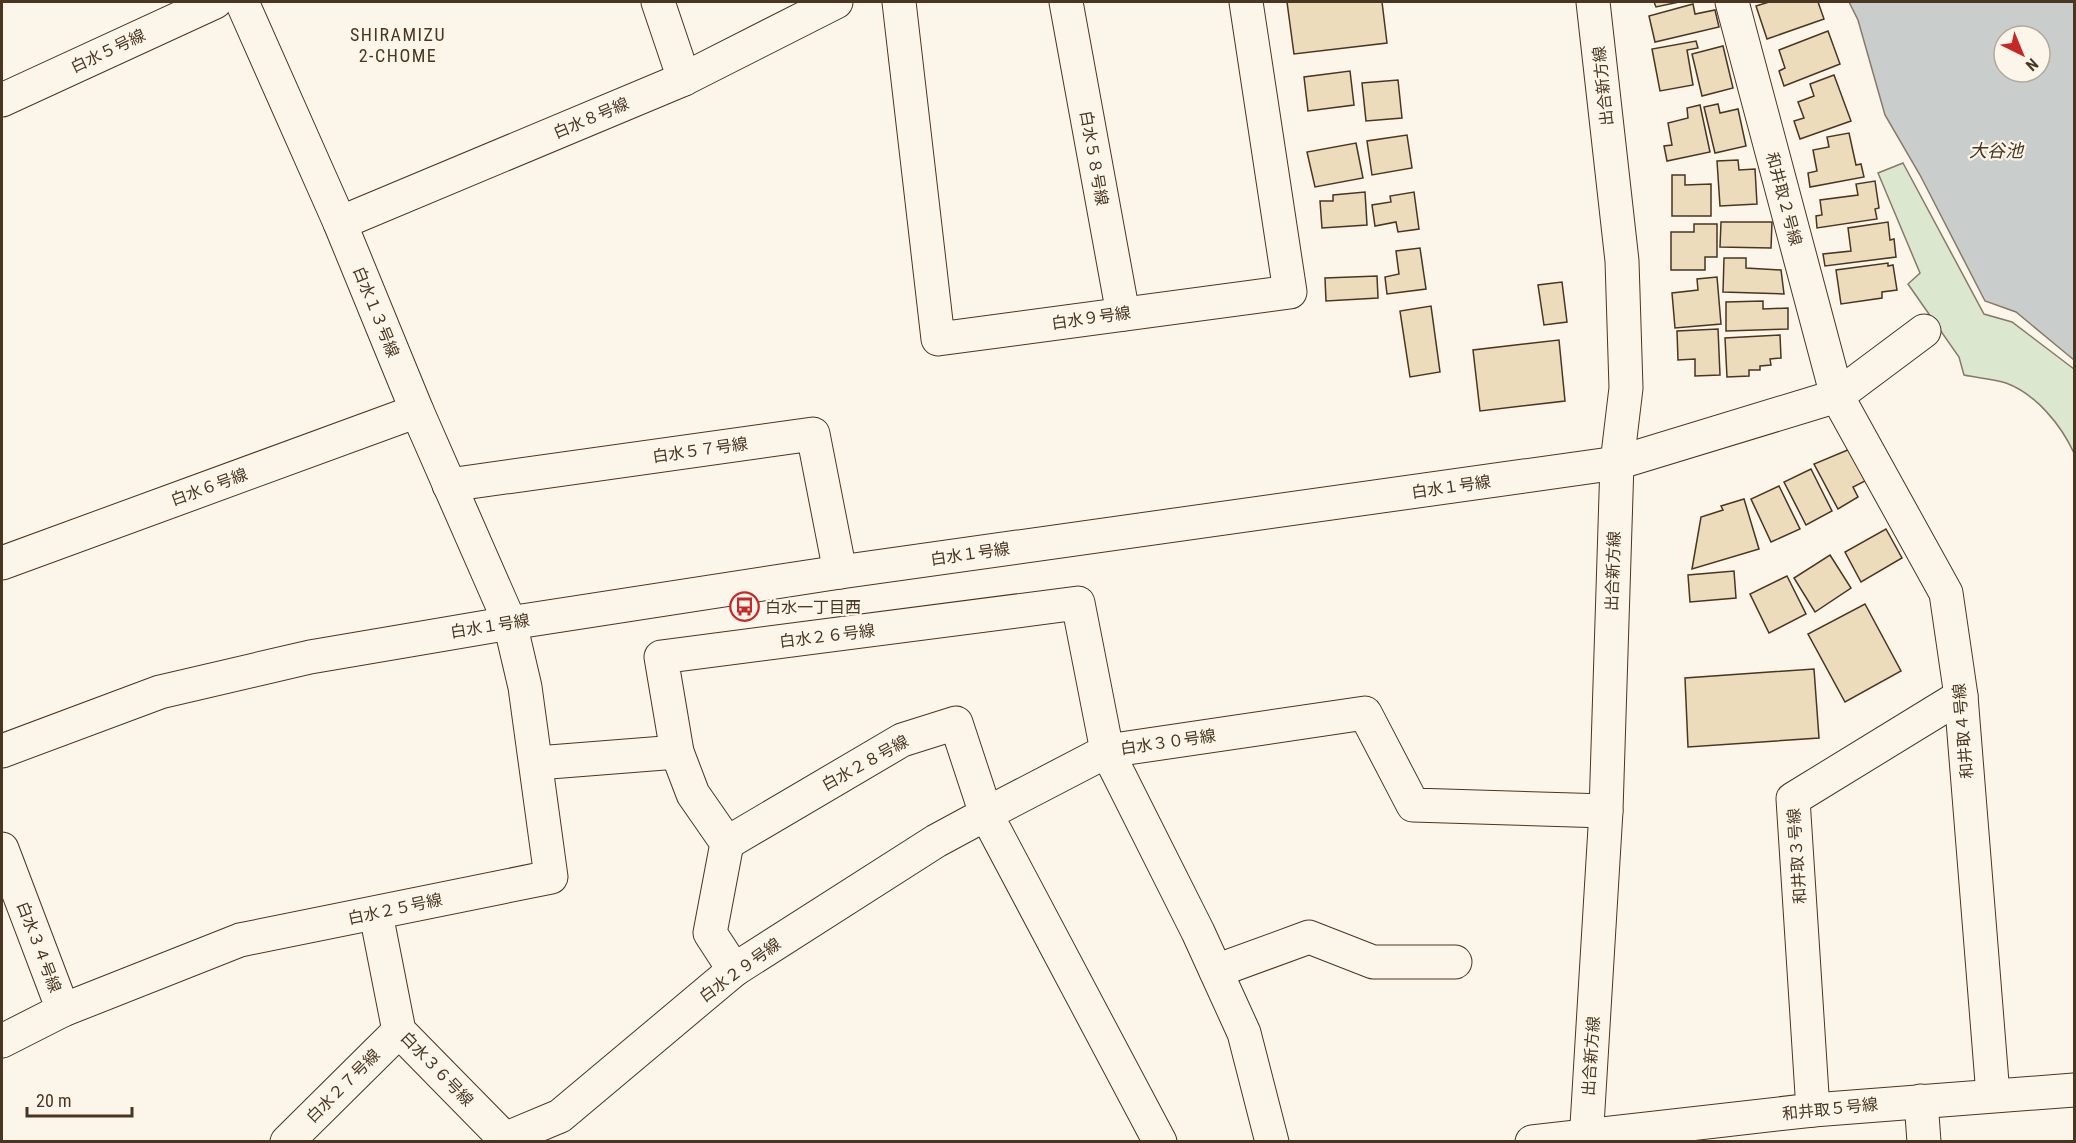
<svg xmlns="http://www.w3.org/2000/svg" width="2076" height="1143" font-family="'Roboto Condensed','Noto Sans JP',sans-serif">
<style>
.green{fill:#dce7d0;stroke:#887966;stroke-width:1.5}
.water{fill:#c9cecd;stroke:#887966;stroke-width:1.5;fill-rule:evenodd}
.building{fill:#ecdcbc;stroke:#4a3520;stroke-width:1.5}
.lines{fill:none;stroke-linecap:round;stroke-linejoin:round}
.minor-casing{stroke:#4a3520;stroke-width:35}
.minor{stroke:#fbf6e9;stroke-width:33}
.labels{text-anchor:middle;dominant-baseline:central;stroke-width:4.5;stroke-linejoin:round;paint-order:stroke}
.street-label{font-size:16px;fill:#4a3520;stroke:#fbf6e9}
.poi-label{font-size:16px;fill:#4a3520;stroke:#fbf6e9;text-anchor:start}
.neighbourhood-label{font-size:18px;letter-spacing:1.5px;fill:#4a3520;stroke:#fbf6e9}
.water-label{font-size:18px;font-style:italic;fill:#4a3520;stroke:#fbf6e9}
</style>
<rect width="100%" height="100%" fill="#fbf6e9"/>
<path class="green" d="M1903 163 1984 314 2012 322 2074 369V453C2061 425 2036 394 2006 383 1993 379 1978 378 1964 375L1959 357 1908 284 1920 273 1878 173Z"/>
<path class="water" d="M1849 2H2074V360L2016 312 1985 301 1920 175 1885 115 1858 20ZM2004 36H2040V72H2004Z"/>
<g class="building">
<path d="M1287 2H1382L1387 43 1294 54Z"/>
<path d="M1654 2H1679L1656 7Z"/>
<path d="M1769 2H1818L1824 19 1767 39 1756 6Z"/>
<path d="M1693 4 1695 14 1715 10 1719 27 1655 42 1649 16Z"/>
<path d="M1828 31 1840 64 1784 86 1779 71 1785 68 1779 50Z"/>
<path d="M1696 41 1698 48 1687 50 1693 85 1660 91 1652 49Z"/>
<path d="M1723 46 1733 88 1702 96 1692 54Z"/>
<path d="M1350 71 1354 105 1308 111 1304 77Z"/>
<path d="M1834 75 1851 121 1800 139 1794 121 1804 118 1798 102 1814 96 1810 84Z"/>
<path d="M1398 80 1402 118 1366 121 1362 83Z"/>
<path d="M1718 104 1720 113 1738 109 1746 146 1715 153 1704 107Z"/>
<path d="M1700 105 1710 152 1667 161 1664 146 1672 145 1668 123 1688 118 1687 108Z"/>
<path d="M1849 133 1856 165 1861 164 1864 177 1810 187 1808 173 1817 171 1813 150 1829 147 1827 137Z"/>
<path d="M1407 135 1412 168 1372 175 1367 141Z"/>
<path d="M1356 143 1363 178 1315 187 1307 152Z"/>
<path d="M1738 160 1739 170 1755 169 1757 204 1720 206 1717 161Z"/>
<path d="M1672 175H1685V185L1711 184V216H1672Z"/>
<path d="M1875 181 1879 208 1875 209 1877 219 1817 228 1816 216 1822 215 1820 200 1858 195 1856 184Z"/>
<path d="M1365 192 1367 225 1322 228 1320 201H1333V195Z"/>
<path d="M1414 192 1419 229 1398 232 1396 222 1375 226 1372 205 1391 202 1390 196Z"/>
<path d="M1721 222H1772L1771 248 1720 247Z"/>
<path d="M1888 222 1890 240 1894 239 1896 257 1825 266 1823 254 1851 251 1848 228Z"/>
<path d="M1694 224H1717V257H1705V270H1671V232H1694Z"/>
<path d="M1420 248 1426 289 1387 294 1385 277 1399 274 1396 251Z"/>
<path d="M1724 258H1746V268L1781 270 1784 294 1723 292Z"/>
<path d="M1888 263V266L1893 265 1897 290 1882 292V298L1841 304 1836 270Z"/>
<path d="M1377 276 1378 298 1326 301 1325 278Z"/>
<path d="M1717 277 1721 324 1675 328 1672 293 1698 290 1697 279Z"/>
<path d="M1562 282 1567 322 1544 325 1538 285Z"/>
<path d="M1763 301V309L1788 308V329L1726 331V302Z"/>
<path d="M1431 306 1440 372 1410 377 1400 311Z"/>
<path d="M1718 329 1720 375 1695 376V359L1678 360 1677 331Z"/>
<path d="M1780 335 1781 358 1770 359 1771 365 1760 366V370H1749V376L1727 377 1725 338Z"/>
<path d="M1559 340 1565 401 1480 411 1473 350Z"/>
<path d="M1850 449 1867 480 1853 487 1858 497 1838 509 1814 464Z"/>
<path d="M1811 469 1832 511 1806 525 1784 482Z"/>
<path d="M1779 486 1800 529 1771 542 1751 499Z"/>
<path d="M1744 499 1759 549 1692 569 1701 517 1723 510 1721 506Z"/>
<path d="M1886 529 1902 558 1861 582 1845 552Z"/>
<path d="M1830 555 1851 588 1815 612 1794 578Z"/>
<path d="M1734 571 1736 598 1690 602 1688 575Z"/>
<path d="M1787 576 1806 614 1769 633 1750 594Z"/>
<path d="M1865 604 1901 671 1845 702 1808 634Z"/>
<path d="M1814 669 1819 738 1688 747 1685 678Z"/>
</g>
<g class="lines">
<defs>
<g id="minor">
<path d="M658 2 684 79"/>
<path d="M899 2 938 339 1290 292 1246 2"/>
<path d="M1066 2 1123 314"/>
<path d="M1732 2 1837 396 1946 593 1961 696 1993 1095"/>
<path d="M2 100 215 2"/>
<path d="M340 223 684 79 836 2"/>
<path d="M449 485 813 434 840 572"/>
<path d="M2 563 417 411"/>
<path d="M2 751 160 692 310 657 510 623 840 572 1617 463 1837 396 1924 331"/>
<path d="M677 752 693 794 727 843 710 933 734 970"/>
<path d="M537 763 677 752 661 657 1078 603 1107 751 1198 932 1244 1033 1272 1142"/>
<path d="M2 849 63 1010"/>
<path d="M376 914 399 1031 505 1139 501 1142"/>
<path d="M1216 971 1309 937 1373 962H1455"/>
<path d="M2 1041 63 1010 240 940 551 877 525 687 510 623 417 411 340 223 242 2"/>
<path d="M1921 1101 1924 1142"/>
<path d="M1813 1110 1793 799 1961 696"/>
<path d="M505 1139 560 1116 734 970 936 841 986 814 956 723 902 740 727 843"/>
<path d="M287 1142 399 1031"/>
<path d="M1160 1142 986 814 1107 751 1365 713 1413 805 1606 811"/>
<path d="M1532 1142 1813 1110 2074 1090"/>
<path d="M1586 1142 1606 811 1617 463 1626 388 1622 261 1593 2"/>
</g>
</defs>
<use href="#minor" class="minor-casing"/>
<use href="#minor" class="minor"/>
</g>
<defs>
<symbol id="bus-ring" viewBox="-11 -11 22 22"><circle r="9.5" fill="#fbf6e9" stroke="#c62828" stroke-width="1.5"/><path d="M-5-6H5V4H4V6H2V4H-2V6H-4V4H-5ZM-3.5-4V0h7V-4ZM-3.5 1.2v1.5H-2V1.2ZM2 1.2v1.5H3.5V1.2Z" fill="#c62828"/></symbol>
</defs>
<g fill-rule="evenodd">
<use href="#bus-ring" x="728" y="590" width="33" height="33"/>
</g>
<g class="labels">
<g class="street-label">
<text transform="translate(108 51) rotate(-25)">白水５号線</text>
<text transform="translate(1603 86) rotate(-96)">出合新方線</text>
<text transform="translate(591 118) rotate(-23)">白水８号線</text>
<text transform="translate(1094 158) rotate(80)">白水５８号線</text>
<text transform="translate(1784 199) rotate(75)">和井取２号線</text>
<text transform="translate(376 312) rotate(68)">白水１３号線</text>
<text transform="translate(1091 318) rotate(-8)">白水９号線</text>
<text transform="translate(700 450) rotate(-8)">白水５７号線</text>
<text transform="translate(209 487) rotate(-20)">白水６号線</text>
<text transform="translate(1451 487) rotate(-8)">白水１号線</text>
<text transform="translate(970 554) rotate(-8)">白水１号線</text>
<text transform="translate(1613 571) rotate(-88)">出合新方線</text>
<text transform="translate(490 626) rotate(-9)">白水１号線</text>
<text transform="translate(827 636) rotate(-7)">白水２６号線</text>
<text transform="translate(1963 731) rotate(-95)">和井取４号線</text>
<text transform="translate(1168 742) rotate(-8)">白水３０号線</text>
<text transform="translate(865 763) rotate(-29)">白水２８号線</text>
<text transform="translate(1797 856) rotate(-94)">和井取３号線</text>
<text transform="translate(395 909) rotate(-12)">白水２５号線</text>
<text transform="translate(39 947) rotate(69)">白水３４号線</text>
<text transform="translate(740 970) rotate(-36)">白水２９号線</text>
<text transform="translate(1591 1056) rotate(-86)">出合新方線</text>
<text transform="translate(437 1069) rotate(46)">白水３６号線</text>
<text transform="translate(343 1086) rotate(-45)">白水２７号線</text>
<text transform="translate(1830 1109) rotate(-6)">和井取５号線</text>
</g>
<g class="poi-label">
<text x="765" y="607">白水一丁目西</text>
</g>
<g class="neighbourhood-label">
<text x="398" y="34">SHIRAMIZU<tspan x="398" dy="21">2-CHOME</tspan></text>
</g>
<g class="water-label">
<text x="1996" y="150">大谷池</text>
</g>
</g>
<rect width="2076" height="1143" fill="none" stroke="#4a3520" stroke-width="6"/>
<g transform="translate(2022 54) rotate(137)"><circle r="28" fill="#fbf6e9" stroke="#b4a999" stroke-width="1.5"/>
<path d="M0-4.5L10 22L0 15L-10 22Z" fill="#c62828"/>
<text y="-9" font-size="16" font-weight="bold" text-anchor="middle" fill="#4a3520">N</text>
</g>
<path d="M27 1107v9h105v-9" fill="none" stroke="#4a3520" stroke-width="3"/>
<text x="36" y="1107" font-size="18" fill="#4a3520" stroke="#fbf6e9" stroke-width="4.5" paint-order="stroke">20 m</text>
</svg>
